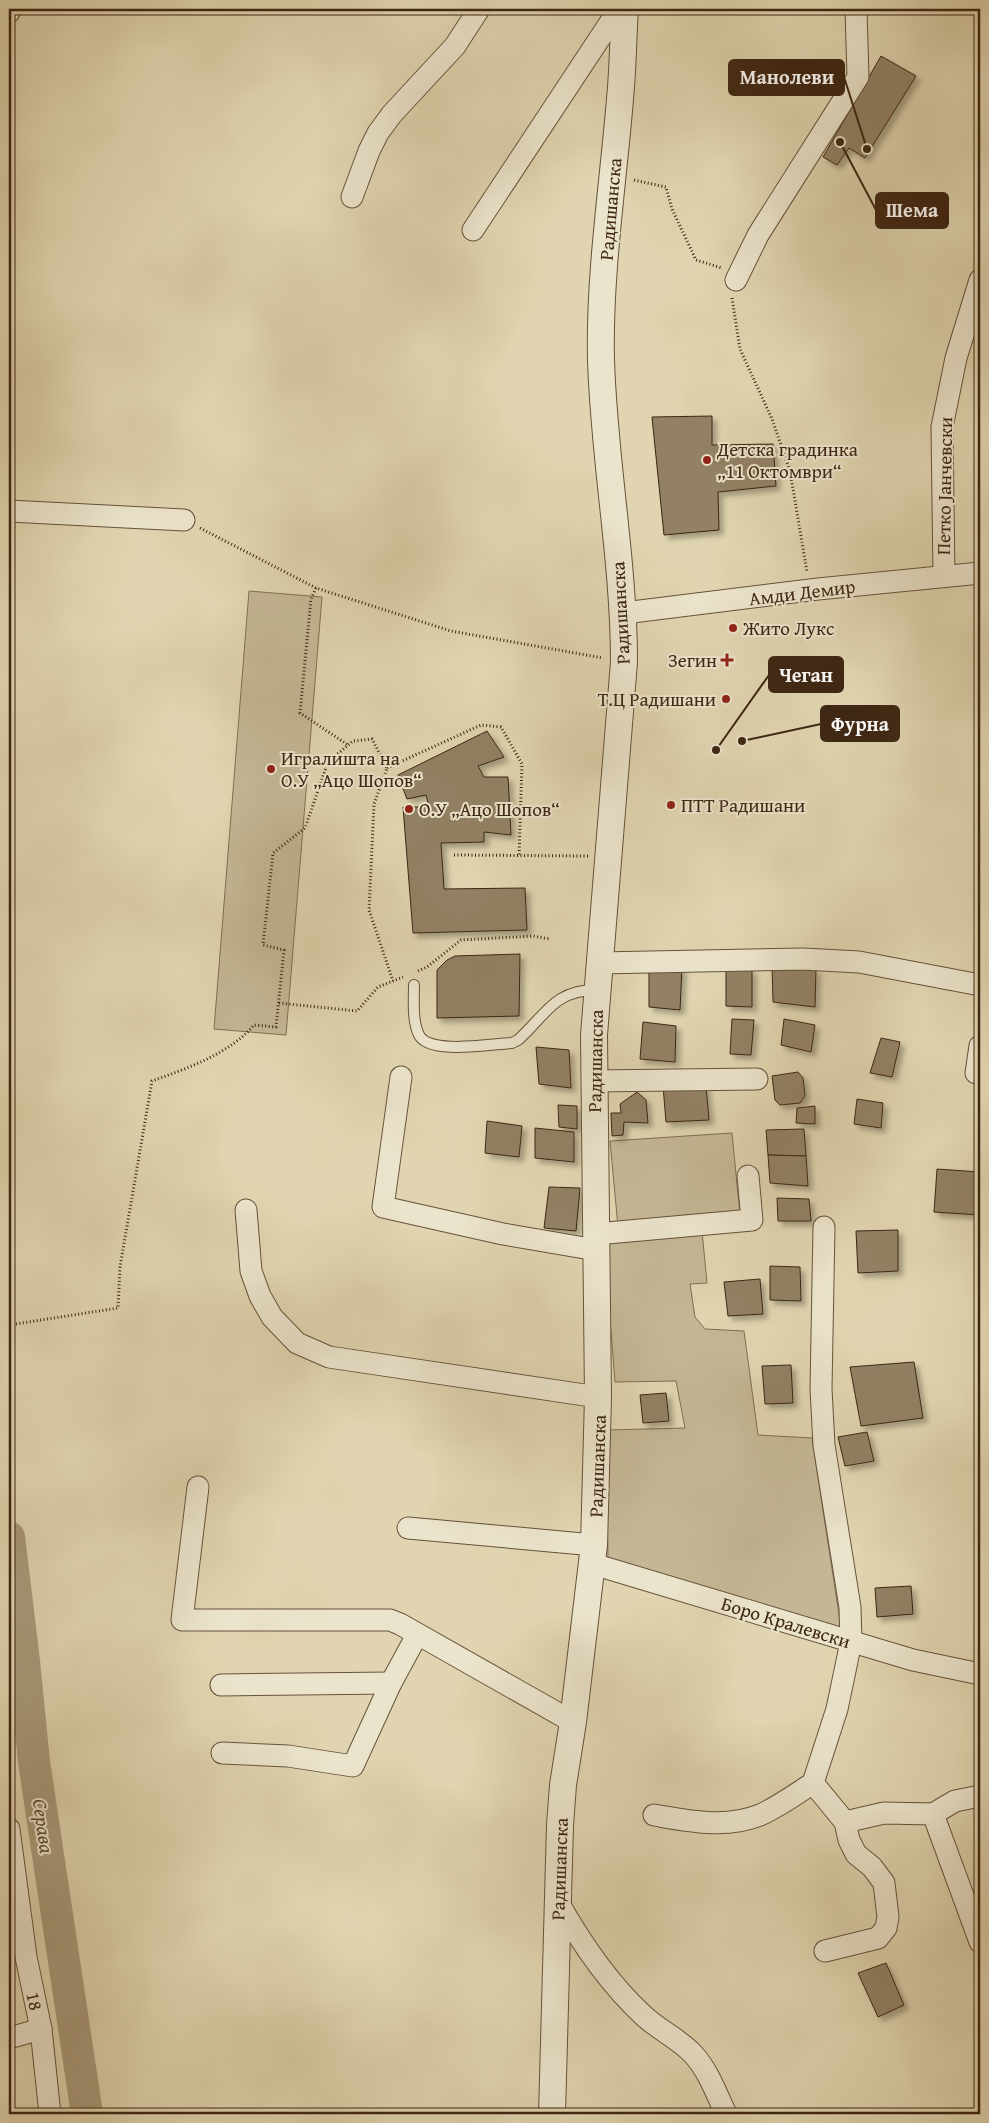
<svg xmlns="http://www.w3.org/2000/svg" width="989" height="2123" font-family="'Gentium Book Plus',serif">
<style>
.green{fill:#c4b795;stroke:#806e54}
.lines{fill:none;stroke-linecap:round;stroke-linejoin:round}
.river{stroke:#a99a7b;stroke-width:32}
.building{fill:#928165;stroke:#3d2613;filter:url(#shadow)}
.service-casing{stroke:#66523a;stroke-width:12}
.minor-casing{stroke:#66523a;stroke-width:23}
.tertiary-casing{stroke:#66523a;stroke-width:28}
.path{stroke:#3d2613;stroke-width:3;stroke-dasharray:1 2.5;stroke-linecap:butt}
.service{stroke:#ebe4cc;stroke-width:10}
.minor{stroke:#ebe4cc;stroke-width:21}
.tertiary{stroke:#ebe4cc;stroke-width:26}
.poi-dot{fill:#8f2418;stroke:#ebe4cc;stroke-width:2}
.labels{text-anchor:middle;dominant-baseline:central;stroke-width:4;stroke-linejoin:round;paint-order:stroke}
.street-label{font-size:19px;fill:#3d2613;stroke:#ebe4cc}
.poi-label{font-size:19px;fill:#3d2613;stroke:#ebe4cc;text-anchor:start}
.water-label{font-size:20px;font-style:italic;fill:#5d4932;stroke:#ebe4cc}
.leader{fill:none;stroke:#3d2613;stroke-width:2}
.callout-dot{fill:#3d2613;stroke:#ebe4cc;stroke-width:2}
.callout{fill:#3d2613;stroke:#3d2613;stroke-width:2}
.callout-label{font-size:20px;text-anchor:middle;font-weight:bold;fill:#fff}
</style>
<defs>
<filter id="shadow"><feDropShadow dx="4.5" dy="4.5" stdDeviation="2.5" flood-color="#0004"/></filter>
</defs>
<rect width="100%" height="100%" fill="#e0d5b0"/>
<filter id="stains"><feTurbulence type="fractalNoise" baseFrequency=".004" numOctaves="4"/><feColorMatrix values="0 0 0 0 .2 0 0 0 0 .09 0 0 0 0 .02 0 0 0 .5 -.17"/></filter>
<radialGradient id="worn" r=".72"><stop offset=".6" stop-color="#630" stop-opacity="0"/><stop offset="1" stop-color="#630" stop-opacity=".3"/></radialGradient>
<g class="green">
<path d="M249 591 322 597 286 1035 214 1029Z"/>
<path d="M732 1133 740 1215 618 1227 610 1141Z"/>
<path d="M702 1231 707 1283 690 1284 695 1317 705 1329 744 1331 758 1435 812 1438 841 1628 608 1559 606 1430 685 1428 676 1381 615 1382 604 1243Z"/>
</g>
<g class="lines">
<path class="river" d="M9 1537 24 1661 34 1762 87 2114"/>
</g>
<g class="building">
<path d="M881 56 916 76 865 158 849 148 837 165 823 157Z"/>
<path d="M712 416V445L773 444 776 486 718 492 719 530 664 535 652 417Z"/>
<path d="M487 731 504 757 478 766 484 777H508L511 835 484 832V842L441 843 444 889 525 888 527 930 413 933 403 807H429L426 795 407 799 398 775Z"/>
<path d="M520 954 519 1016 437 1018V970L447 960 455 956Z"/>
<path d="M649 967H682L680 1010 649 1007Z"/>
<path d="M772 967 816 969 815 1007 773 1002Z"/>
<path d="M726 968 752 969V1007L726 1006Z"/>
<path d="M732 1019 754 1020 751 1055 730 1054Z"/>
<path d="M784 1019 815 1025 811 1052 781 1045Z"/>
<path d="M643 1022 676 1026 675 1062 640 1059Z"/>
<path d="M881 1038 900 1042 892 1077 870 1073Z"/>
<path d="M536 1047 569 1050 571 1088 539 1084Z"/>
<path d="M798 1072 803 1078 805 1096 800 1103 780 1105 775 1100 772 1076Z"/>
<path d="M663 1086H706L709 1120 666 1122Z"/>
<path d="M637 1092 646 1100 648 1123 624 1122 623 1135 612 1136 611 1113H621L620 1104Z"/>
<path d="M857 1099 883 1103 881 1128 854 1124Z"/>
<path d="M558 1105 577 1106V1129L559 1127Z"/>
<path d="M815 1106V1124L796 1123 797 1108Z"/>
<path d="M487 1121 522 1126 519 1157 485 1153Z"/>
<path d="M535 1128 574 1132V1162L535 1158Z"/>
<path d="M804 1129 806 1156 768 1155 766 1130Z"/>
<path d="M768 1155 806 1156 808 1186 770 1183Z"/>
<path d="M937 1169 980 1172V1215L934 1212Z"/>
<path d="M549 1187 580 1188 576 1231 544 1228Z"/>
<path d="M777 1198 809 1199 811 1221H778Z"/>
<path d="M898 1230V1271L858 1273 856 1231Z"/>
<path d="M770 1266 800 1267 801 1301 770 1300Z"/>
<path d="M760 1279 763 1314 728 1316 724 1282Z"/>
<path d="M914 1362 923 1418 861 1426 850 1367Z"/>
<path d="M791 1365 793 1403 765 1404 762 1366Z"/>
<path d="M666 1393 669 1421 643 1423 640 1395Z"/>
<path d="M867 1432 874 1461 845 1466 838 1437Z"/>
<path d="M911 1586 913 1614 877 1617 875 1588Z"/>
<path d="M886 1963 904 2005 878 2017 858 1973Z"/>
</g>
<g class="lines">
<defs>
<path id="service" d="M414 985C414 1000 412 1021 419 1035 429 1055 491 1044 512 1043L518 1040C546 1015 554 990 596 990"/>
<g id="minor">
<path d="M9 12 10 9"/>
<path d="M352 197 369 151 378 133 392 114 455 46 479 9"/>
<path d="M473 230 619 9"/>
<path d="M736 280 758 235 858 77 856 9"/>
<path d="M9 511 184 520"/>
<path d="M944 576 942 427 956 358 980 280"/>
<path d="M624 613 818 589 980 573"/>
<path d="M599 963 803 959 859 962 980 985"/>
<path d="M976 1073 980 1046"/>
<path d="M401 1077 383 1207 503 1234 596 1250"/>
<path d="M593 1081 757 1079"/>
<path d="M246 1210 251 1271 260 1296 272 1317 297 1343 329 1357 598 1397"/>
<path d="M824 1227 821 1389 824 1445 850 1607 851 1642 837 1709 813 1783 845 1822 849 1840 856 1854 872 1867 884 1883 888 1917 886 1928 878 1938 825 1951"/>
<path d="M596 1234 752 1220 748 1176"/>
<path d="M198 1487 182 1620H390L400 1624 573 1722"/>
<path d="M408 1528 594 1545"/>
<path d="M593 1564 913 1660 980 1674"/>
<path d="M221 1685 391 1683"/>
<path d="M222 1753 288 1756 353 1766 391 1683 417 1635"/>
<path d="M933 1814 955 1801 980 1796"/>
<path d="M654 1815C689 1821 726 1829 760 1815 778 1807 796 1794 813 1783"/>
<path d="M845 1822 884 1813 933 1814 980 1942"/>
<path d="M9 1829 26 1957 41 2029 50 2114"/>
<path d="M557 1900C581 1943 608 1983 644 2016 659 2030 679 2039 693 2054 708 2070 717 2095 726 2114"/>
<path d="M9 2038 41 2029"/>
</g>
<path id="tertiary" d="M552 2114 560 1825 563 1785 573 1722 594 1545 598 1397 594 1035 624 662C624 561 604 461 601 360 599 274 613 185 620 99 623 69 623 39 625 9"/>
</defs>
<use href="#service" class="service-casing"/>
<use href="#minor" class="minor-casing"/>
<use href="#tertiary" class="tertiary-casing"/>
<g class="path">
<path d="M634 180 666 187 672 209 696 260 722 268"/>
<path d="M732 298 740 349 772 419 790 471 807 572"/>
<path d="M200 528 316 588 451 631 603 658"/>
<path d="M316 588 311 599 300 713 348 745"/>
<path d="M387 768 481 725 501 727 522 764 519 856"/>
<path d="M454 855 588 856"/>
<path d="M418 971 427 967 461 940 533 936 550 939"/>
<path d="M279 1003 357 1011 378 987 403 977"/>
<path d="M9 1325 118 1308 120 1267 152 1081C188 1068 229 1054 254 1025L276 1027 284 950 263 945 273 853 305 828 328 762 353 741 372 739 387 768 374 804 369 910 393 981"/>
</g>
<use href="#service" class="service"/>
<use href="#minor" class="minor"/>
<use href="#tertiary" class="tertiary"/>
</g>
<g class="poi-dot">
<circle cx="707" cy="460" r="5"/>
<circle cx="733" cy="628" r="5"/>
<path d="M724.5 652.5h5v5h5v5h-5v5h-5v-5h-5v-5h5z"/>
<circle cx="726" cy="699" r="5"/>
<circle cx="271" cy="769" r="5"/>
<circle cx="671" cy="805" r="5"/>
<circle cx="409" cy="809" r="5"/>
</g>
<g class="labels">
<g class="street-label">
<text transform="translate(610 209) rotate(-85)">Радишанска</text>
<text transform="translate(944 486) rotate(-89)">Петко Јанчевски</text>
<text transform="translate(802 592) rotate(-7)">Амди Демир</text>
<text transform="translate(620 613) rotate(-93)">Радишанска</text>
<text transform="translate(595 1061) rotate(-89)">Радишанска</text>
<text transform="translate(597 1466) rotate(-88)">Радишанска</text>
<text transform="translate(786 1622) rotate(17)">Боро Кралевски</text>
<text transform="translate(559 1869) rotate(-88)">Радишанска</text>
<text transform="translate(35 2001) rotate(78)">18</text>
</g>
<g class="poi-label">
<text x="717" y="449">Детска градинка<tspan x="717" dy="22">„11 Октомври“</tspan></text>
<text x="743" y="628">Жито Лукс</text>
<text x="717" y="660" text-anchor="end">Зегин</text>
<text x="716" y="699" text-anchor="end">Т.Ц Радишани</text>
<text x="281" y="758">Игралишта на<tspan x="281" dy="22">О.У „Ацо Шопов“</tspan></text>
<text x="681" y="805">ПТТ Радишани</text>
<text x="419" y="809">О.У „Ацо Шопов“</text>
</g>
<g class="water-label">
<text transform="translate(44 1826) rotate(82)">Серава</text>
</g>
</g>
<path class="leader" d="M867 149L844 77M840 142L876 210M716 750L769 675M742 741L821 724"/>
<g class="callout-dot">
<circle cx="867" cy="149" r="5"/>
<circle cx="840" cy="142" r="5"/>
<circle cx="716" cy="750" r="5"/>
<circle cx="742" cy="741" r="5"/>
</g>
<g class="callout">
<rect x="729" y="60" width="115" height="35" rx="5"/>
<rect x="876" y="193" width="72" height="35" rx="5"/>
<rect x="769" y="657" width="74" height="35" rx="5"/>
<rect x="821" y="706" width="78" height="35" rx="5"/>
</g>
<g class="callout-label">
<text x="787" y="84">Манолеви</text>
<text x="912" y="217">Шема</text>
<text x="806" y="682">Чеган</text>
<text x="860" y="731">Фурна</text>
</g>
<rect width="989" height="2123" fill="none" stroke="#e0d5b0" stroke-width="30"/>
<rect x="10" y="10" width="969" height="2103" fill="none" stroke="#3d2613" stroke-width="2.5"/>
<rect x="15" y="15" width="959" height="2093" fill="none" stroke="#3d2613"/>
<rect width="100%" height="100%" filter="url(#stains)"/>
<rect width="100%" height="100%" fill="url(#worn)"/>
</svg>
